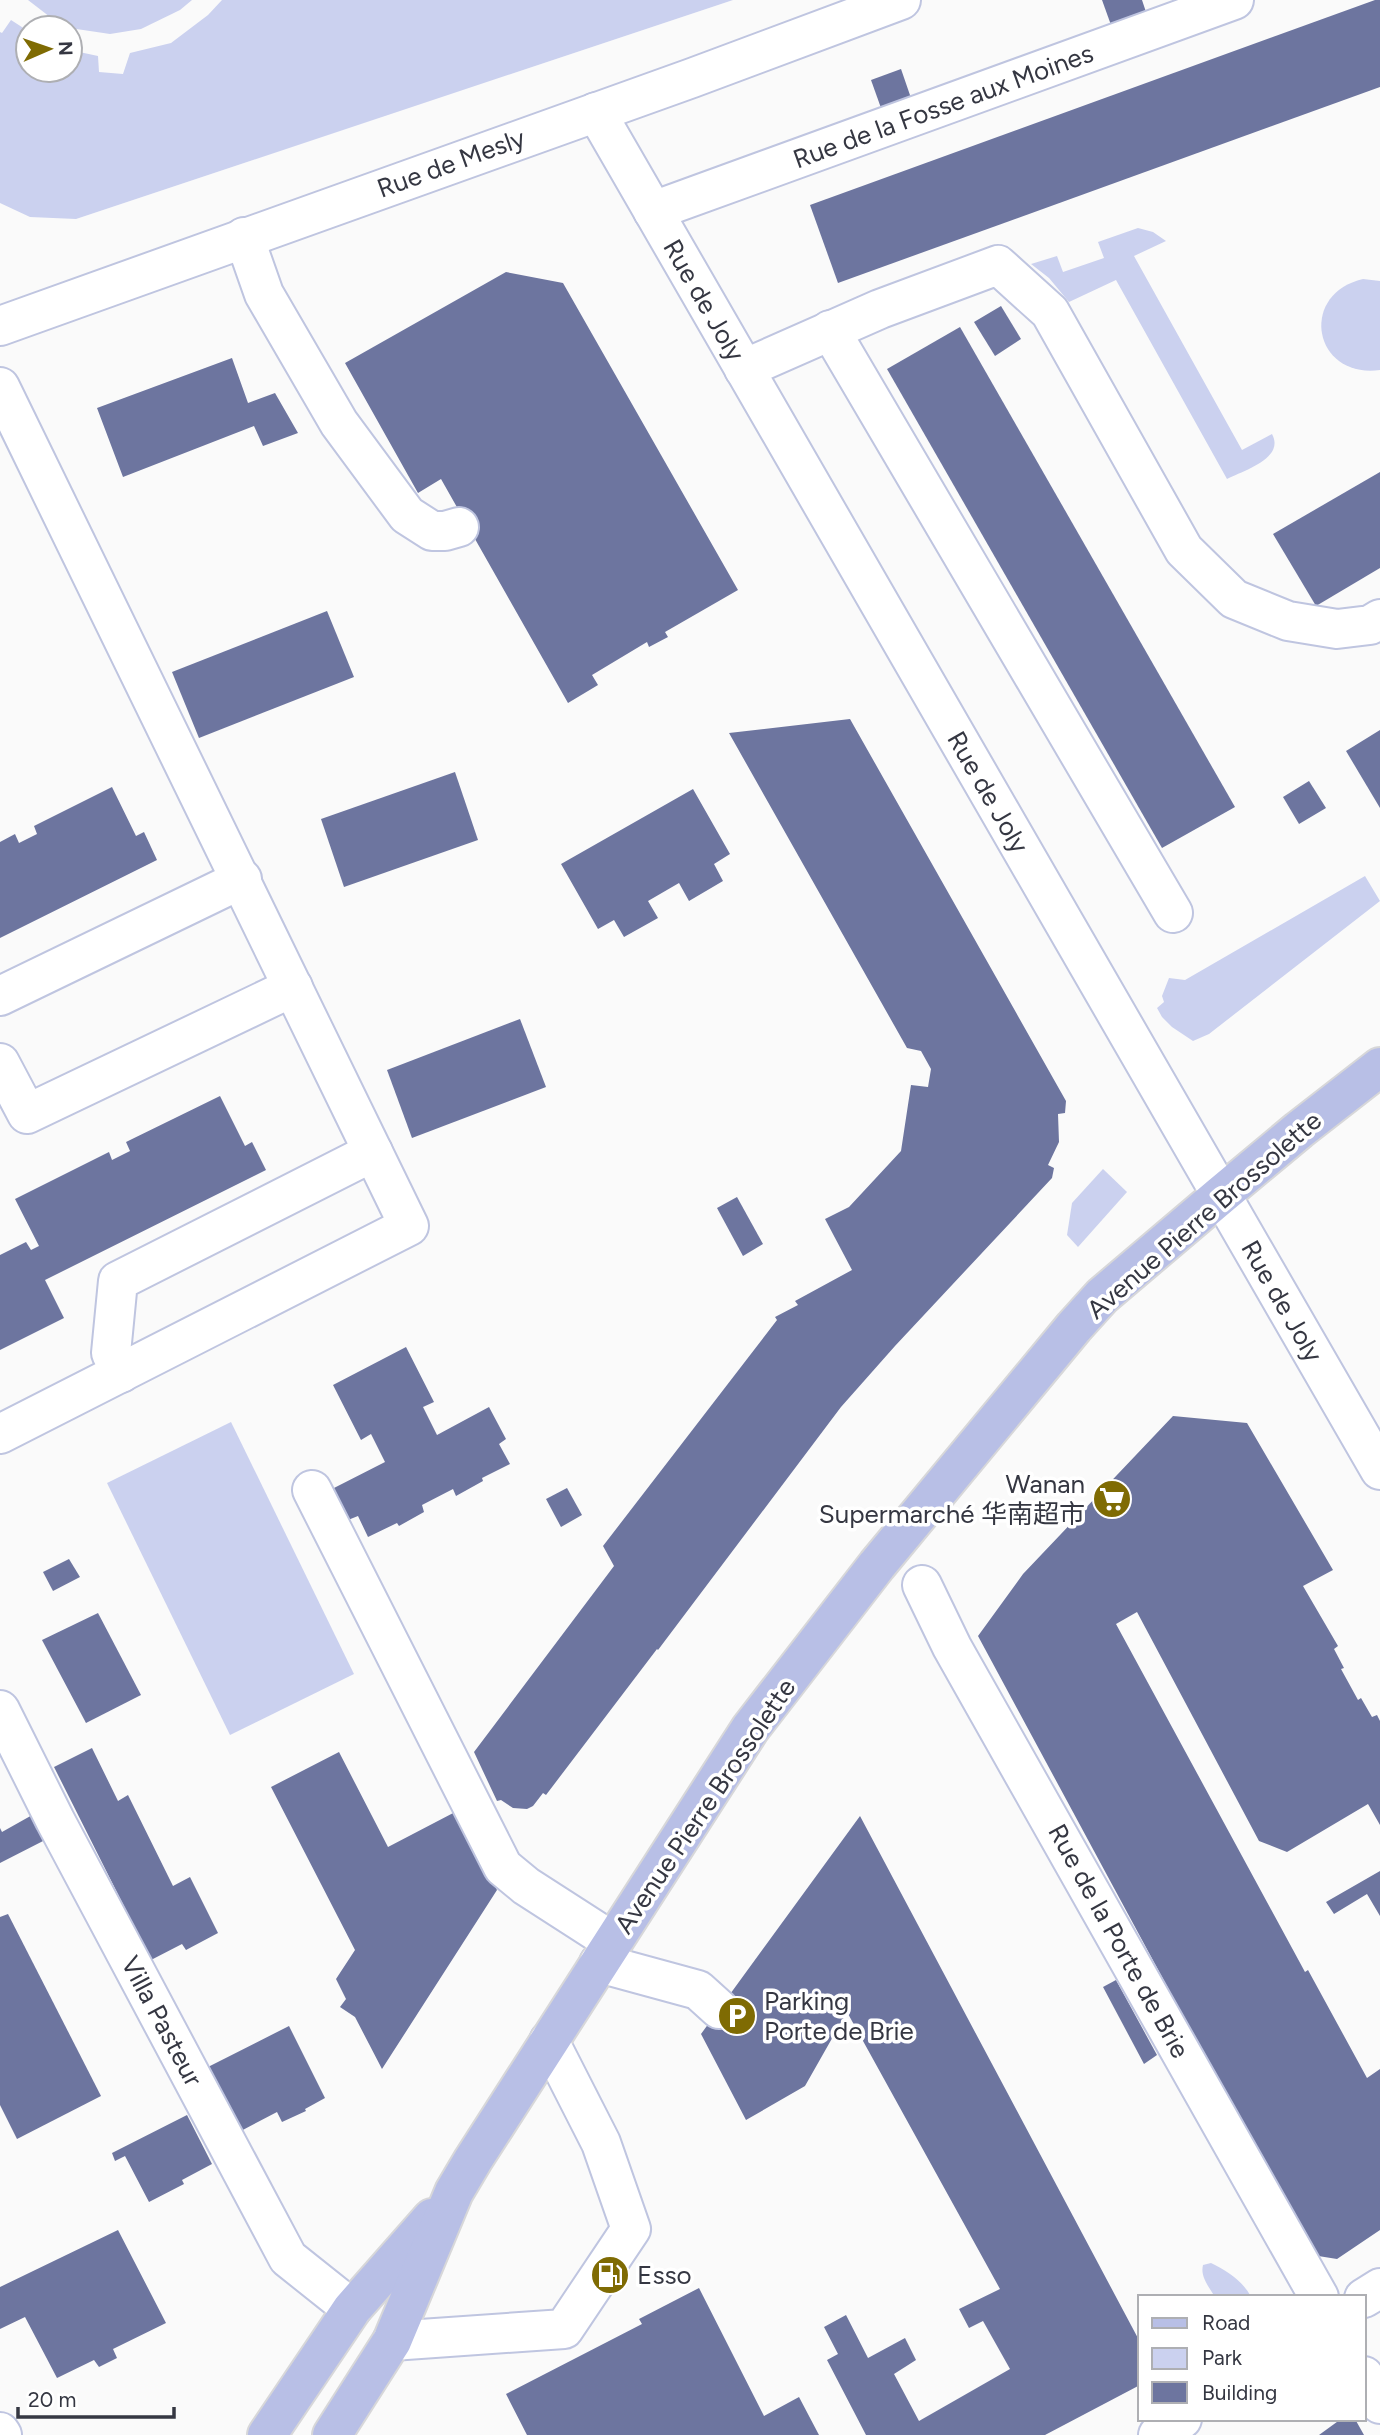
<svg xmlns="http://www.w3.org/2000/svg" width="1380" height="2435" font-family="Figtree,'Noto Sans SC',sans-serif">
<style>
.green{fill:#cbd1ef}
.building{fill:#6d759f}
.lines{fill:none;stroke-linecap:round;stroke-linejoin:round}
.minor-casing{stroke:#bfc5e0;stroke-width:42}
.major-casing{stroke:#d7d7d9;stroke-width:42}
.minor{stroke:#fff;stroke-width:38}
.major{stroke:#b8bfe6;stroke-width:38}
.labels{text-anchor:middle;dominant-baseline:central;stroke-width:7;stroke-linejoin:round;paint-order:stroke}
.street-label{font-size:26px;fill:#353742;stroke:#fff}
.poi-label{font-size:26px;fill:#353742;stroke:#fff;text-anchor:start}
</style>
<rect width="100%" height="100%" fill="#fafafa"/>
<g class="green">
<path d="M28 0H192L180 10 141 29 110 34 63 27Z"/>
<path d="M222 0H733L76 219 30 217 0 203V32L2 33 11 20 28 31V70H70V50L98 56 99 72 123 74 130 53 171 43 208 15Z"/>
<path d="M1138 228 1153 232 1166 241 1134 256 1242 450 1272 434C1285 458 1245 470 1227 479L1116 280 1069 302 1049 278 1031 264 1057 256 1063 272 1104 258 1098 242Z"/>
<path d="M1363 279 1380 281V370C1313 379 1298 294 1363 279Z"/>
<path d="M1365 876 1380 901 1209 1034 1193 1041 1172 1027 1162 1017 1157 1008 1164 1002 1162 996 1169 978 1185 980Z"/>
<path d="M1103 1169 1127 1192 1078 1247 1067 1235 1072 1203Z"/>
<path d="M231 1422 354 1674 230 1735 107 1483Z"/>
<path d="M1211 2263C1226 2270 1244 2282 1251 2297H1215C1209 2287 1200 2277 1203 2265Z"/>
</g>
<g class="building">
<path d="M1102 0H1142L1146 12 1111 25Z"/>
<path d="M1375 0H1380V87L838 283 810 205Z"/>
<path d="M901 69 911 98 881 108 871 80Z"/>
<path d="M506 272 563 283 738 590 665 632 668 637 649 647 647 642 592 675 598 685 568 703 441 479 418 493 345 363Z"/>
<path d="M1001 306 1021 339 995 356 974 322Z"/>
<path d="M960 327 1235 807 1162 848 887 369Z"/>
<path d="M232 358 248 403 275 393 298 433 263 446 254 426 123 477 97 408Z"/>
<path d="M1380 472V568L1316 606 1273 534Z"/>
<path d="M327 611 354 677 199 738 172 672Z"/>
<path d="M850 719 1066 1101 1065 1113 1058 1114 1059 1142 1048 1165 1054 1168 1052 1178 895 1346 841 1407 658 1650 657 1649 546 1795 543 1793 533 1806 527 1809 513 1808 501 1800 497 1801 474 1752 614 1566 603 1546 777 1320 775 1317 798 1305 795 1301 852 1270 825 1219 849 1207 901 1151 911 1085 928 1087 931 1069 921 1051 907 1048 729 733Z"/>
<path d="M1380 730V808L1346 751Z"/>
<path d="M455 772 478 840 344 887 321 819Z"/>
<path d="M1309 781 1326 808 1299 824 1283 797Z"/>
<path d="M112 787 136 836 144 832 157 860 0 938V842L15 834 19 843 37 834 34 826Z"/>
<path d="M693 789 730 854 714 864 723 881 689 901 679 883 648 901 658 918 624 937 614 920 598 929 561 864Z"/>
<path d="M520 1019 546 1087 412 1138 387 1070Z"/>
<path d="M220 1096 245 1146 252 1142 266 1170 45 1280 64 1318 0 1350V1255L26 1242 31 1250 39 1246 15 1199 109 1152 112 1160 130 1151 126 1142Z"/>
<path d="M737 1197 763 1244 743 1256 717 1208Z"/>
<path d="M406 1347 434 1402 423 1407 437 1435 489 1407 506 1439 499 1444 510 1464 482 1478 483 1481 456 1496 453 1489 422 1505 424 1512 399 1526 397 1523 368 1537 358 1516 348 1520 332 1489 385 1462 371 1434 361 1440 333 1385Z"/>
<path d="M1173 1416 1247 1423 1333 1570 1303 1586 1338 1646 1334 1649 1344 1668 1341 1669 1358 1700 1361 1698 1372 1717 1377 1715 1380 1721V1825L1368 1804 1287 1852 1259 1841 1137 1612 1116 1624 1305 1972 1308 1970 1367 2078 1380 2069V2230L1337 2259 1312 2255 978 1636 1023 1574Z"/>
<path d="M567 1488 582 1515 561 1527 546 1499Z"/>
<path d="M69 1559 80 1577 53 1591 43 1572Z"/>
<path d="M98 1613 141 1695 86 1723 42 1640Z"/>
<path d="M92 1748 118 1801 128 1795 173 1886 190 1877 218 1933 186 1950 182 1944 151 1960 54 1767Z"/>
<path d="M339 1752 388 1847 457 1811 497 1890 382 2069 355 2017 340 2007 346 1999 336 1979 355 1950 271 1787Z"/>
<path d="M34 1814 47 1839 0 1863V1828L2 1832Z"/>
<path d="M860 1816 1140 2342V2385L1045 2435H866L827 2360 838 2354 824 2327 846 2315 868 2358 905 2338 916 2360 894 2374 919 2421 1010 2369 983 2321 969 2328 959 2309 1000 2289 847 2012 805 2086 746 2120 701 2034Z"/>
<path d="M1380 1871V1916L1367 1894 1334 1914 1326 1902Z"/>
<path d="M8 1914 101 2096 17 2139 0 2105V1917Z"/>
<path d="M1116 1980 1157 2055 1144 2064 1103 1987Z"/>
<path d="M289 2026 325 2098 305 2109 306 2111 282 2122 277 2112 239 2132 206 2068Z"/>
<path d="M187 2115 212 2164 182 2180 184 2184 149 2202 125 2156 115 2161 112 2153Z"/>
<path d="M118 2230 166 2323 113 2349 117 2358 99 2367 94 2360 57 2378 25 2317 0 2329V2287Z"/>
<path d="M699 2288 764 2416 799 2397 819 2435H527L506 2394 642 2324 639 2319Z"/>
<path d="M1341 2419H1355L1364 2435H1319Z"/>
</g>
<g class="lines">
<defs>
<g id="minor">
<path d="M596 112 1380 1470"/>
<path d="M653 211 1234 0"/>
<path d="M244 237 264 294 339 423 407 515 432 531H445L459 527"/>
<path d="M0 326 692 78 901 0"/>
<path d="M830 330 1173 913"/>
<path d="M744 369 880 309 998 265 1050 312 1184 550 1234 599 1288 621 1337 629 1370 625 1380 619"/>
<path d="M0 387 409 1226 0 1434"/>
<path d="M0 996 242 879"/>
<path d="M0 1063 27 1114 293 987"/>
<path d="M121 1373 111 1353 118 1281 373 1152"/>
<path d="M312 1490 503 1867 526 1886 613 1942"/>
<path d="M922 1585 952 1647 1319 2297"/>
<path d="M0 1710 55 1820 288 2258 352 2309"/>
<path d="M599 1963 698 1990 719 2009"/>
<path d="M1364 2298 1380 2288"/>
<path d="M392 2341 564 2329 631 2229 601 2143 549 2041"/>
<path d="M1364 2376 1380 2404"/>
<path d="M0 2432 2 2435"/>
<path d="M1158 2435 1182 2419"/>
</g>
<g id="major">
<path d="M267 2435 352 2309 432 2218"/>
<path d="M332 2435 392 2341 454 2192 473 2160 750 1729 877 1565 1074 1327 1102 1296 1221 1195 1299 1130 1380 1067"/>
</g>
</defs>
<use href="#minor" class="minor-casing"/>
<use href="#major" class="major-casing"/>
<use href="#minor" class="minor"/>
<use href="#major" class="major"/>
</g>
<defs>
<symbol id="supermarket-disc" viewBox="-11 -11 22 22"><circle r="9.5" fill="#7f6b03" stroke="#fff"/><path d="M-6-5.5h2.5l.6 2H6L4.5 2H-2.5L-4.4-4H-6ZM-1.5 3.2a1.3 1.3 0 1 0 .1 0ZM3 3.2a1.3 1.3 0 1 0 .1 0Z" fill="#fff"/></symbol>
<symbol id="parking-disc" viewBox="-11 -11 22 22"><circle r="9.5" fill="#7f6b03" stroke="#fff"/><path d="M-3.5-5.5H1a3.5 3.5 0 0 1 0 7H-1V5.5H-3.5ZM-1-3.4V-.6H.8a1.4 1.4 0 0 0 0-2.8Z" fill="#fff"/></symbol>
<symbol id="fuel-disc" viewBox="-11 -11 22 22"><circle r="9.5" fill="#7f6b03" stroke="#fff"/><path d="M-5.5-6h7V0h2V4h1.3V-2.5L3-4.5l.8-.8L6-3V5H2.5V1h-1V6h-7ZM-4.2-4.7v3.2H.2V-4.7Z" fill="#fff"/></symbol>
</defs>
<g fill-rule="evenodd">
<use href="#supermarket-disc" x="1090" y="1477" width="44" height="44"/>
<use href="#parking-disc" x="715" y="1994" width="44" height="44"/>
<use href="#fuel-disc" x="588" y="2253" width="44" height="44"/>
</g>
<g class="labels">
<g class="street-label">
<text transform="translate(943 106) rotate(-20)">Rue de la Fosse aux Moines</text>
<text transform="translate(451 163) rotate(-20)">Rue de Mesly</text>
<text transform="translate(704 300) rotate(60)">Rue de Joly</text>
<text transform="translate(988 792) rotate(60)">Rue de Joly</text>
<text transform="translate(1204 1215) rotate(-41)">Avenue Pierre Brossolette</text>
<text transform="translate(1282 1301) rotate(60)">Rue de Joly</text>
<text transform="translate(705 1806) rotate(-56)">Avenue Pierre Brossolette</text>
<text transform="translate(1119 1941) rotate(61)">Rue de la Porte de Brie</text>
<text transform="translate(162 2021) rotate(62)">Villa Pasteur</text>
</g>
<g class="poi-label">
<text x="1085" y="1484" text-anchor="end">Wanan<tspan x="1085" dy="30">Supermarché 华南超市</tspan></text>
<text x="764" y="2001">Parking<tspan x="764" dy="30">Porte de Brie</tspan></text>
<text x="637" y="2275">Esso</text>
</g>
</g>
<rect x="1138" y="2295" width="228" height="126" fill="#ffffff" stroke="#aeafb3" stroke-width="2"/>
<rect x="1152" y="2318" width="35" height="10" fill="#b8bfe6" stroke="#aeafb3" stroke-width="2"/>
<text x="1202" y="2330" font-size="21" fill="#353742">Road</text>
<rect x="1152" y="2348" width="35" height="21" fill="#cbd1ef" stroke="#aeafb3" stroke-width="2"/>
<text x="1202" y="2365" font-size="21" fill="#353742">Park</text>
<rect x="1152" y="2382" width="35" height="21" fill="#6d759f" stroke="#aeafb3" stroke-width="2"/>
<text x="1202" y="2400" font-size="21" fill="#353742">Building</text>
<g transform="translate(49 49) rotate(88)"><circle r="33" fill="#ffffff" stroke="#aeafb3" stroke-width="2"/>
<path d="M0-5L12 26L0 18L-12 26Z" fill="#7f6b03"/>
<text y="-10" font-size="19" font-weight="bold" text-anchor="middle" fill="#353742">N</text>
</g>
<path d="M18 2407v10h156v-10" fill="none" stroke="#353742" stroke-width="3.5"/>
<text x="28" y="2407" font-size="21" fill="#353742" stroke="#ffffff" stroke-width="5" paint-order="stroke">20 m</text>
</svg>
